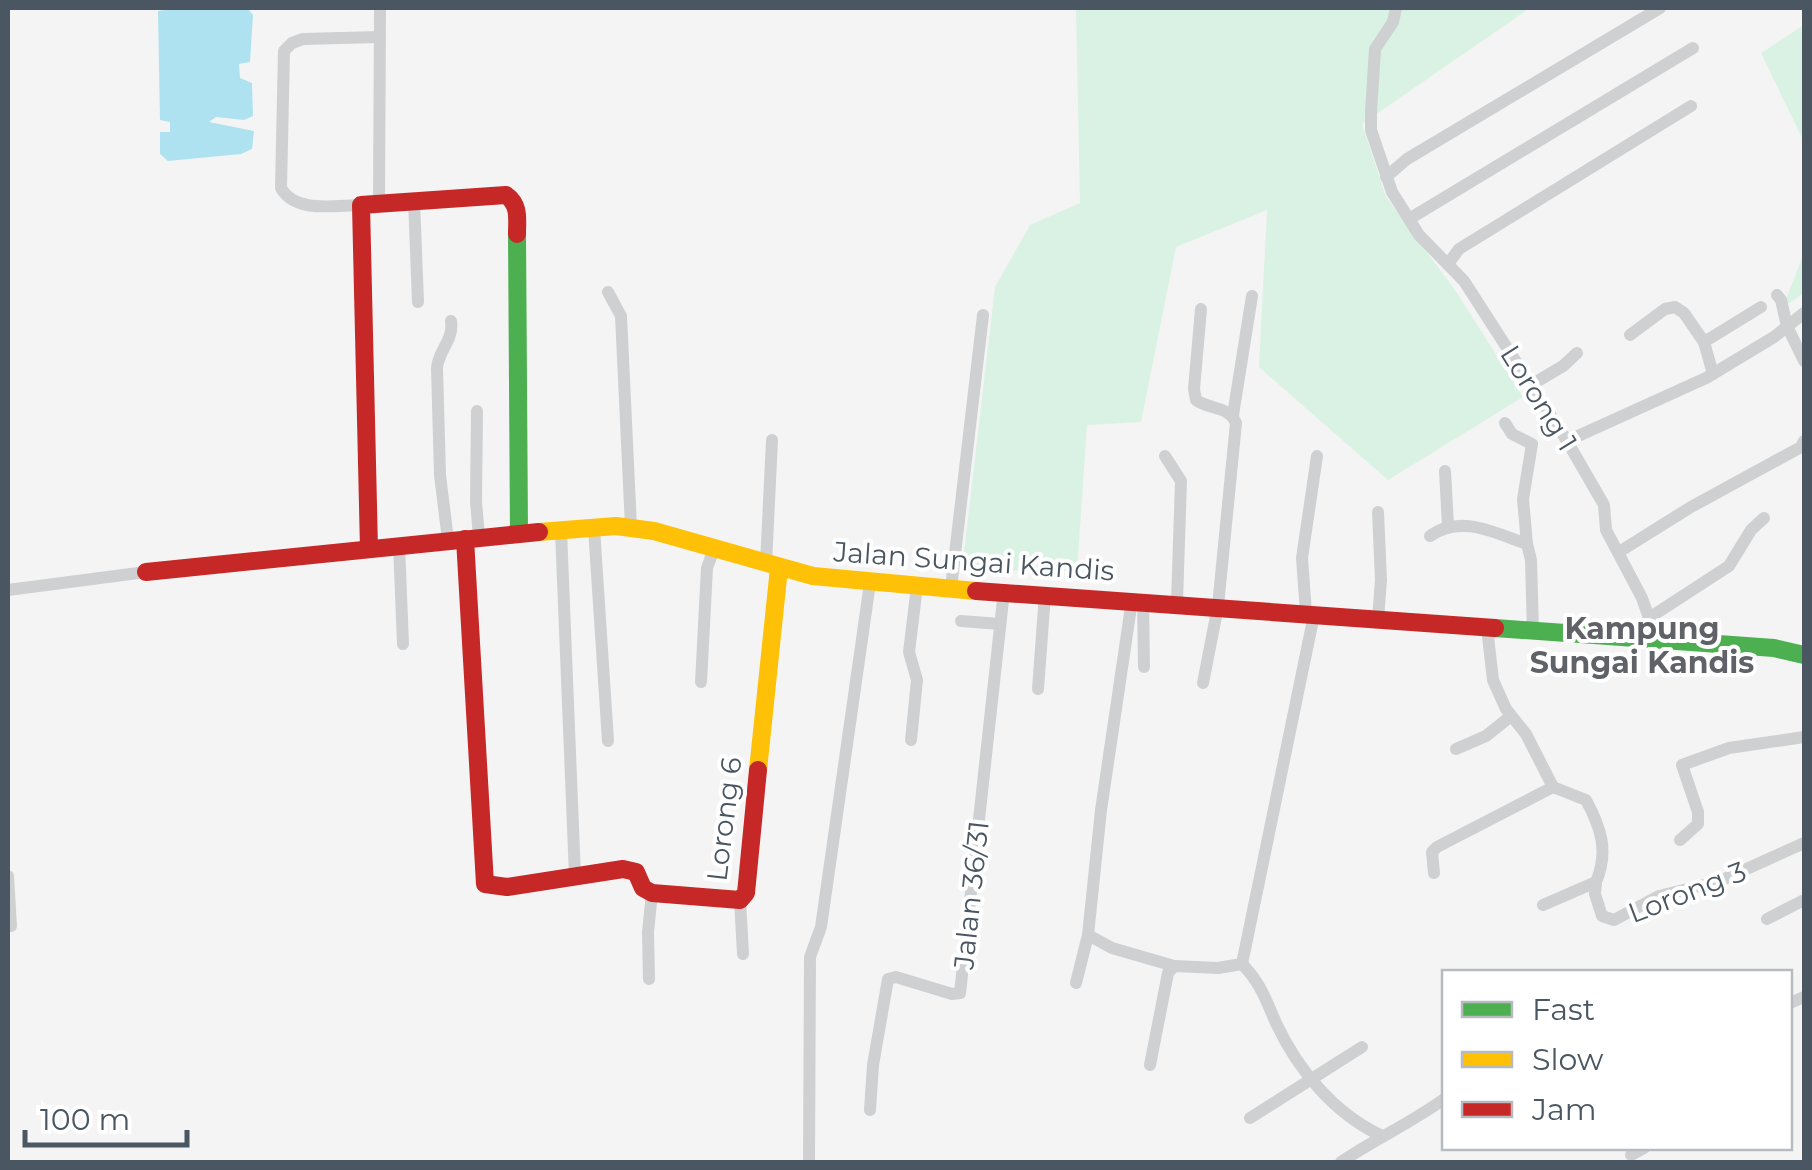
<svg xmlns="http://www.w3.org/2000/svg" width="1812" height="1170" font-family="Montserrat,sans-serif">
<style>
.green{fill:#d9f2e3}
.water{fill:#aee2f0}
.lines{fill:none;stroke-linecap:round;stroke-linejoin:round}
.street{stroke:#ced0d2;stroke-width:12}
.fast{stroke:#4caf50;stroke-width:18}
.slow{stroke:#ffc107;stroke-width:18}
.jam{stroke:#c62828;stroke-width:18}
.labels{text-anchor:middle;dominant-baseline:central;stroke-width:8;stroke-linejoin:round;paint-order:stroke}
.street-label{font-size:28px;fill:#4a5661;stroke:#fff}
.neighbourhood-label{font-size:30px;font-weight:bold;fill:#5f6368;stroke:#fff}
</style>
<rect width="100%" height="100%" fill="#f4f4f4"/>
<g class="green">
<path d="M1076 8H1530L1362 124 1386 197 1455 290 1523 397 1388 480 1259 367 1267 210 1176 247 1141 422 1087 425 1077 571 962 570 995 287 1030 225 1080 203Z"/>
<path d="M1804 25V142L1761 53Z"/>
<path d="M1804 253V293L1783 307Z"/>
</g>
<path class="water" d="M180 8 249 10 253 15 250 62 239 64 240 78 252 83 253 116 244 120 216 117 209 122 254 131 252 149 241 154 168 161 160 154V132H170V122L160 120 158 11Z"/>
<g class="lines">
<g class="street">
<path d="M1396 8 1393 22 1375 49 1371 112V130L1392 192 1419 235 1464 281 1567 441 1604 505 1606 530 1642 598 1649 618V640"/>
<path d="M1386 177 1407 159 1660 8"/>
<path d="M414 200 418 302"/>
<path d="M379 202 380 8"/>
<path d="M361 205C336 205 295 214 281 188L284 51 292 43 303 39 379 37"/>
<path d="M1409 219 1693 48"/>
<path d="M1448 264 1459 249 1691 106"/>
<path d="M608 292 621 316 631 527"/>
<path d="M1777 295 1781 300 1787 326 1804 361"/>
<path d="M1201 309 1194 389 1196 400C1210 410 1229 406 1236 423L1218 606 1203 683"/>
<path d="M1630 335 1665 309 1675 307 1684 313 1704 342"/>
<path d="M1713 374 1704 342 1761 307"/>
<path d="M1531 385 1563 366 1577 353"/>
<path d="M477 411 476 501 479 537"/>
<path d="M1233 415 1252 296"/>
<path d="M1505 423 1512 434 1532 444 1523 499 1527 544"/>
<path d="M1567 441 1706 378 1774 337 1804 313"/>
<path d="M1165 456 1181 481 1177 602"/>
<path d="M1445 471 1448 526"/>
<path d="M1378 512 1381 580 1378 619"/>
<path d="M594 528 608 741"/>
<path d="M561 531 575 876"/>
<path d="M1430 536C1461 514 1495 533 1527 544L1531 560 1533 632"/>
<path d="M448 540 440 475 437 368C438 351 454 340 451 321"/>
<path d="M399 545 403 644"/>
<path d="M1619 552 1691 507 1801 447 1804 441"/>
<path d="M766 564 772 440"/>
<path d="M951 588 983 315"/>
<path d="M8 590 146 572"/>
<path d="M1143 600 1144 667"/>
<path d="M1306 613 1302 558 1317 456"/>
<path d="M1649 618 1729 566 1751 530 1764 518"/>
<path d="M961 621 1000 624"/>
<path d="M1487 628 1493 680 1506 709 1526 734 1553 787 1586 800C1601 828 1609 851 1596 882L1543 905"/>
<path d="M701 682 707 568 714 549"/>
<path d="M1038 689 1045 594"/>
<path d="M911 740 917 680 909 652 917 586"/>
<path d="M1456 749 1486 736 1511 716"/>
<path d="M1680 840 1698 824V812L1682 765 1729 748 1804 737"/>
<path d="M1434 873 1432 852 1437 847 1553 787"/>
<path d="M8 876 11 926"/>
<path d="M1596 882 1595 894 1602 916 1614 920 1659 896 1720 881 1804 843"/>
<path d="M740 900 743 954"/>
<path d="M1767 919 1804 900"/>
<path d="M1088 935 1112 948 1174 966"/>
<path d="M1242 964C1260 982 1266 1000 1276 1023 1298 1070 1334 1113 1380 1135"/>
<path d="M649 979 648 932 652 893"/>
<path d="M1076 983 1088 935 1101 810 1132 600"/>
<path d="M1790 1003 1804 997"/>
<path d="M1150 1065 1168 973 1174 966 1218 968 1242 964 1314 615"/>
<path d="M870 1110 873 1065 888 979 896 977 952 994 960 993 1004 591"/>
<path d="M1250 1118 1362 1047"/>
<path d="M1631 1155 1644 1148"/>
<path d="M809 1162 810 957 821 927 870 583"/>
<path d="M1341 1162C1375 1139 1411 1123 1444 1099"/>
</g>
<g class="fast">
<path d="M517 234 519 534"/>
<path d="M1495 628 1774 648 1804 655"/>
</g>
<g class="slow">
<path d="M539 532 616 526 654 531 813 576 976 591"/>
<path d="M758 770 779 568"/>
</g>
<g class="jam">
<path d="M465 539 485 884 507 887 623 869 636 872 643 888 652 893 740 900 746 893 758 770"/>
<path d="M369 549 361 205 506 195C520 205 517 219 517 234"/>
<path d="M146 572 539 532"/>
<path d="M976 591 1495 628"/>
</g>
</g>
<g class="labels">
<g class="street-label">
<text transform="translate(1539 398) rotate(58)">Lorong 1</text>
<text transform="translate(974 561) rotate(4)">Jalan Sungai Kandis</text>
<text transform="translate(724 819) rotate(-83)">Lorong 6</text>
<text transform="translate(1687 892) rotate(-21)">Lorong 3</text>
<text transform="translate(971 895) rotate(-84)">Jalan 36/31</text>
</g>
<g class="neighbourhood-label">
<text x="1642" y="628">Kampung<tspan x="1642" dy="34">Sungai Kandis</tspan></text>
</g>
</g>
<rect width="1812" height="1170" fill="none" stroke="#4a5661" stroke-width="20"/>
<rect x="1442" y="970" width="350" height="180" fill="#ffffff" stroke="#b7bbc0" stroke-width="2.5"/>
<rect x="1462" y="1002" width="50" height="15" fill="#4caf50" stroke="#b7bbc0" stroke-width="2.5"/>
<text x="1532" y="1020" font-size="30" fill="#4a5661">Fast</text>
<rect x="1462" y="1052" width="50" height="15" fill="#ffc107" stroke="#b7bbc0" stroke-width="2.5"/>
<text x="1532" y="1070" font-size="30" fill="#4a5661">Slow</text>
<rect x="1462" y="1102" width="50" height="15" fill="#c62828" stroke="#b7bbc0" stroke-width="2.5"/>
<text x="1532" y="1120" font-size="30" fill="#4a5661">Jam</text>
<path d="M25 1130v15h162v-15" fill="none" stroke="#4a5661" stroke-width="5"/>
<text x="40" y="1130" font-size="30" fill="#4a5661" stroke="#ffffff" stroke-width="8" paint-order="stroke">100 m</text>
</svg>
